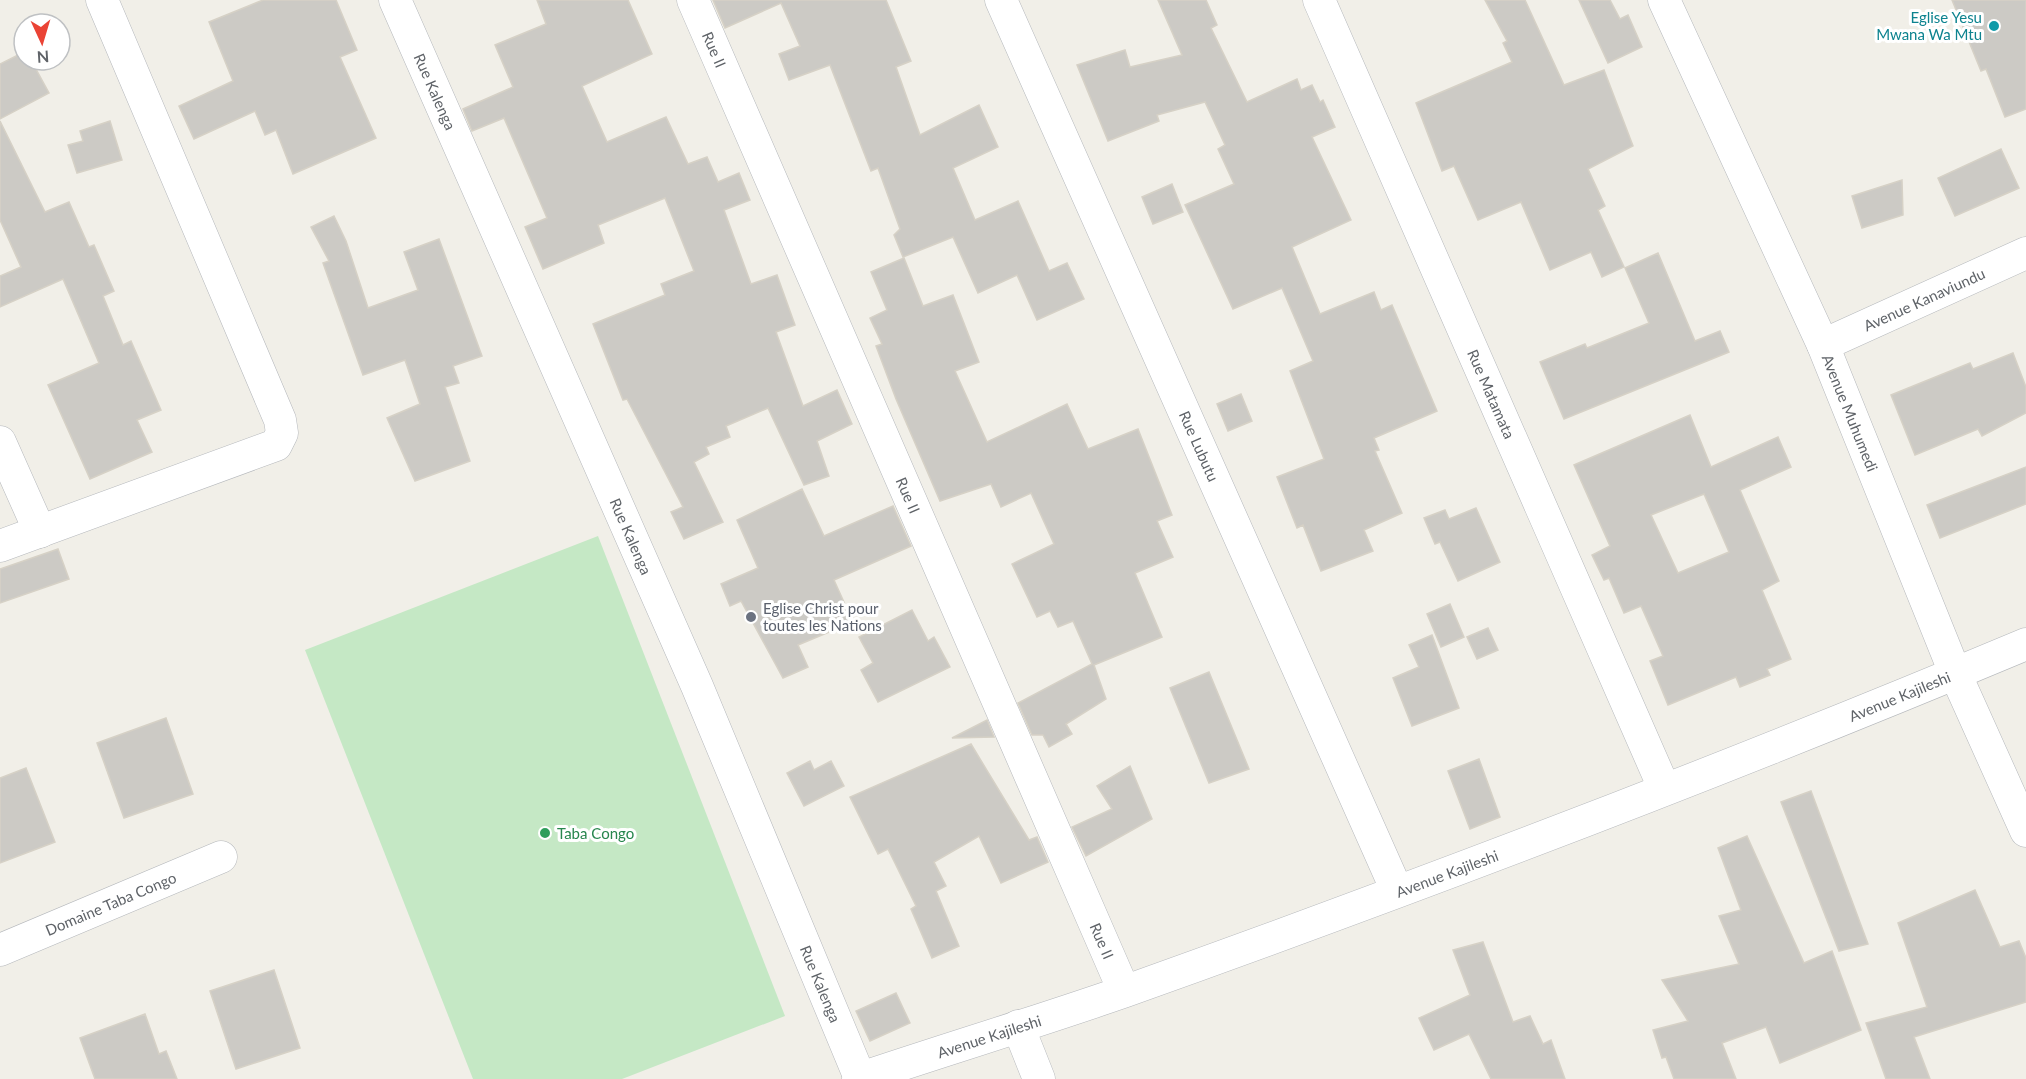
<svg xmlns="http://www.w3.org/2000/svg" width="2026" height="1079" font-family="Lato,sans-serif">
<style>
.green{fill:#c5e8c5}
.building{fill:#cccac5;stroke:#d6d1c6;stroke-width:1.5;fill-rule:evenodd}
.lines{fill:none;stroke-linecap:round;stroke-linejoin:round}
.street-casing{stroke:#b5b8bc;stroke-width:33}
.street{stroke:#fff;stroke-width:32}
.culture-dot{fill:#0f9aa8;stroke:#fff;stroke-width:2}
.worship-dot{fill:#6b7280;stroke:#fff;stroke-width:2}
.leisure-dot{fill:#2e9e5b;stroke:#fff;stroke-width:2}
.labels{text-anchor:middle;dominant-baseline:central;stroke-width:6;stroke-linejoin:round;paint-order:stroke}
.culture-label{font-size:15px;fill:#0d838f;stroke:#fff;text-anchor:end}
.street-label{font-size:15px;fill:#5f6368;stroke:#fff}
.worship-label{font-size:15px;fill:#5b616d;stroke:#fff;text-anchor:start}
.leisure-label{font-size:15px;fill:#27864d;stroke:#fff;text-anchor:start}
</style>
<rect width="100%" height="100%" fill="#f1efe8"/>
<path class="green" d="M598 536 785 1016 622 1079H473L305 650Z"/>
<g class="building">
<path d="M263 0H336L357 50 340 57 376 138 293 174 276 130 265 135 255 111 194 139 179 106 233 81 209 22Z"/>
<path d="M537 0H628L652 54 582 86 607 142 666 117 688 164 707 157 718 182 739 173 750 200 724 210 751 284 777 275 795 325 776 332 803 406 837 390 852 424 817 441 829 476 804 485 768 408 726 426 730 437 706 447 709 454 694 462 723 522 684 539 671 512 683 507 627 399 623 400 593 324 665 295 661 284 694 271 665 198 598 225 604 243 543 269 525 227 547 218 504 118 472 131 463 109 513 87 495 45 546 24Z"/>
<path d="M713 0H886L911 61 896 67 920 135 979 105 998 147 953 168 975 220 1018 201 1049 271 1067 263 1084 299 1037 320 1017 275 978 293 953 237 903 257 894 235 900 229 878 168 871 171 830 65 789 80 779 54 800 46 781 3 725 28Z"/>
<path d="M1158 0H1206L1217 25 1211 28 1247 102 1297 79 1301 90 1312 85 1320 102 1323 100 1335 127 1312 137 1351 220 1292 247 1320 314 1374 292 1381 310 1392 305 1437 411 1374 438 1379 450 1375 451 1402 513 1364 530 1373 551 1321 571 1303 525 1297 528 1277 477 1324 459 1290 371 1313 361 1282 288 1233 309 1185 205 1234 184 1218 149 1225 145 1205 102 1157 115 1159 121 1108 141 1077 65 1125 50 1130 67 1182 55Z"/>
<path d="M1485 0H1525L1564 85 1604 70 1633 146 1588 169 1605 206 1598 210 1624 267 1602 277 1591 252 1550 270 1521 202 1478 220 1454 166 1442 171 1416 103 1512 62 1503 43 1507 41Z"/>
<path d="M1579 0H1610L1620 19 1628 15 1642 47 1608 63Z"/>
<path d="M1952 0H2026V109L2005 117 1986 69 1981 71Z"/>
<path d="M24 52V60H31L49 93 0 119V64Z"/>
<path d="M0 121 45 212 69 202 89 247 94 245 114 291 103 296 123 345 131 341 161 410 137 420 152 452 90 479 48 385 99 363 63 279 0 307V276L21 267 0 220Z"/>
<path d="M110 121 122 160 77 173 68 145 83 141 80 131Z"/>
<path d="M2001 149 2019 188 1955 216 1938 178Z"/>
<path d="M1902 180 1903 215 1862 228 1852 196Z"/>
<path d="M1172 184 1183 212 1153 224 1142 197Z"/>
<path d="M334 216 346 241 368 308 418 290 404 252 439 239 482 356 453 366 459 383 445 387 470 461 415 481 387 418 420 404 405 360 363 375 323 263 329 261 311 227Z"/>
<path d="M1658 253 1695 341 1720 331 1729 352 1564 419 1540 362 1585 344 1587 348 1649 323 1625 268Z"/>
<path d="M904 258 923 306 953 295 979 362 955 371 987 442 1067 404 1088 449 1138 429 1172 515 1157 521 1173 557 1135 573 1162 637 1094 665 1106 699 1066 724 1072 734 1049 747 1043 735H1032L1018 703 1092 664 1073 621 1058 627 1050 611 1037 617 1012 564 1054 544 1031 493 1001 507 991 484 940 501 896 399 876 346 882 344 870 318 887 310 871 272Z"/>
<path d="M2013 353 2026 387V413L1982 436 1978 429 1915 455 1891 395 1970 363 1973 369Z"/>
<path d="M1241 394 1252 421 1228 431 1217 404Z"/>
<path d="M1690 415 1711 467 1778 437 1791 467 1740 490 1779 581 1762 590 1791 659 1767 669 1770 675 1740 687 1736 677 1668 705 1650 661 1663 656 1641 606 1624 613 1609 578 1604 580 1592 555 1610 546 1574 465ZM1704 494 1729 552 1678 573 1651 515Z"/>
<path d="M2026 467V504L1940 538 1927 505Z"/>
<path d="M802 489 824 536 893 506 911 546 834 580 853 622 798 645 808 667 783 678 741 601 730 606 721 584 758 568 737 520Z"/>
<path d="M1476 508 1500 562 1458 581 1440 542 1435 544 1424 518 1445 510 1449 519Z"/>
<path d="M58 549 69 579 0 603V569Z"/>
<path d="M1450 604 1464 637 1441 647 1427 614Z"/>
<path d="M912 610 928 641 934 637 950 667 878 702 861 670 873 663 859 637Z"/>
<path d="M1488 628 1498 650 1477 659 1467 637Z"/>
<path d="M1432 635 1459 708 1412 726 1393 678 1419 667 1409 645Z"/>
<path d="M1209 672 1249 769 1209 783 1170 688Z"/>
<path d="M166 718 193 794 124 818 97 743Z"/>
<path d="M987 720 994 737 952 738Z"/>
<path d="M971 744 1029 840 1037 837 1048 862 1001 883 979 836 934 862 946 886 936 891 959 946 932 958 911 909 916 906 888 849 878 854 850 797Z"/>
<path d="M1479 759 1500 817 1470 829 1448 771Z"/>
<path d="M810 761 814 770 831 761 844 786 804 806 787 773Z"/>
<path d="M1130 766 1152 819 1086 856 1072 827 1112 809 1097 786Z"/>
<path d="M26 768 55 842 0 863V778Z"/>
<path d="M1811 791 1868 944 1839 951 1781 802Z"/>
<path d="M1747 836 1804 963 1832 951 1861 1030 1780 1063 1766 1027 1722 1043 1736 1079H1674L1666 1057 1662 1058 1653 1030 1688 1021 1662 980 1739 964 1719 916 1741 910 1718 848Z"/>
<path d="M1975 890 2000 947 2019 941 2026 958V1002L1914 1037 1930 1079H1886L1866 1023 1927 1007 1898 923Z"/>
<path d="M1483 942 1513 1022 1530 1016 1543 1044 1551 1040 1565 1079H1491L1469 1034 1434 1050 1419 1018 1470 995 1453 950Z"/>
<path d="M274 970 300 1048 236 1069 210 991Z"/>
<path d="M896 993 910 1023 870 1041 856 1011Z"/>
<path d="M145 1014 159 1054 166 1051 177 1079H95L80 1038Z"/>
</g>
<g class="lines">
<defs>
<g id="street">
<path id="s1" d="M395 0 697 686 860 1078"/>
<path id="s2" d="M693 0 1124 991"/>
<path id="s3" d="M1001 0 1397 891"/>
<path id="s4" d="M1319 0 1664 788"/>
<path id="s5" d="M1664 0 1823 345 1955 673 2026 831"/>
<path id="s6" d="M1823 345 2026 253"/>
<path d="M0 442 40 532"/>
<path d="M0 546 276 445 282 433 280 420 102 0"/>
<path id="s7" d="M0 950 221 857"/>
<path d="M1018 1026 1039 1079"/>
<path id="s8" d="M858 1079C947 1049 1037 1022 1126 991 1428 883 1730 768 2026 644"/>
</g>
</defs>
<use href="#street" class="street-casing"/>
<use href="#street" class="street"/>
</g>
<circle class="culture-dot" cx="1994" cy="26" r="6"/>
<circle class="worship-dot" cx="751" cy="617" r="6"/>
<circle class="leisure-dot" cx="545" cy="833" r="6"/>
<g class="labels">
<g class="culture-label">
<text x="1982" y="17">Eglise Yesu<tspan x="1982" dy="17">Mwana Wa Mtu</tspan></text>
</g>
<g class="street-label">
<text stroke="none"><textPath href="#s2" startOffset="54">Rue II</textPath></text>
<text stroke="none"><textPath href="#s1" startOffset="100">Rue Kalenga</textPath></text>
<text stroke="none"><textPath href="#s6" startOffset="111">Avenue Kanaviundu</textPath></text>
<text stroke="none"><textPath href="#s4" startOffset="430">Rue Matamata</textPath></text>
<text stroke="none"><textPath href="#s5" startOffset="453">Avenue Muhumedi</textPath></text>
<text stroke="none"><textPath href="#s3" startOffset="488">Rue Lubutu</textPath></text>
<text stroke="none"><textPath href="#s2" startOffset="540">Rue II</textPath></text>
<text stroke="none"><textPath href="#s1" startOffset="586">Rue Kalenga</textPath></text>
<text stroke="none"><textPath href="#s8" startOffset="1110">Avenue Kajileshi</textPath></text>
<text stroke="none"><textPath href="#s8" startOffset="624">Avenue Kajileshi</textPath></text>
<text stroke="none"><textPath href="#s7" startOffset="120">Domaine Taba Congo</textPath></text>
<text stroke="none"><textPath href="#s2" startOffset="1026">Rue II</textPath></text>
<text stroke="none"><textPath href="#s1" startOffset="1072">Rue Kalenga</textPath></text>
<text stroke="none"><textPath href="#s8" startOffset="138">Avenue Kajileshi</textPath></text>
</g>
<g class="worship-label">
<text x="763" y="608">Eglise Christ pour<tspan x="763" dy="17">toutes les Nations</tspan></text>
</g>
<g class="leisure-label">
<text x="557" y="833">Taba Congo</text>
</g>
</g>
<g transform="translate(42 42) rotate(176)"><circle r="28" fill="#ffffff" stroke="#bfc1c3" stroke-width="1.5"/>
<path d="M0-4.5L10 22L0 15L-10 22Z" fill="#ea4335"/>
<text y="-9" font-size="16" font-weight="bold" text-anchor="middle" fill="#5f6368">N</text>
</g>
</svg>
